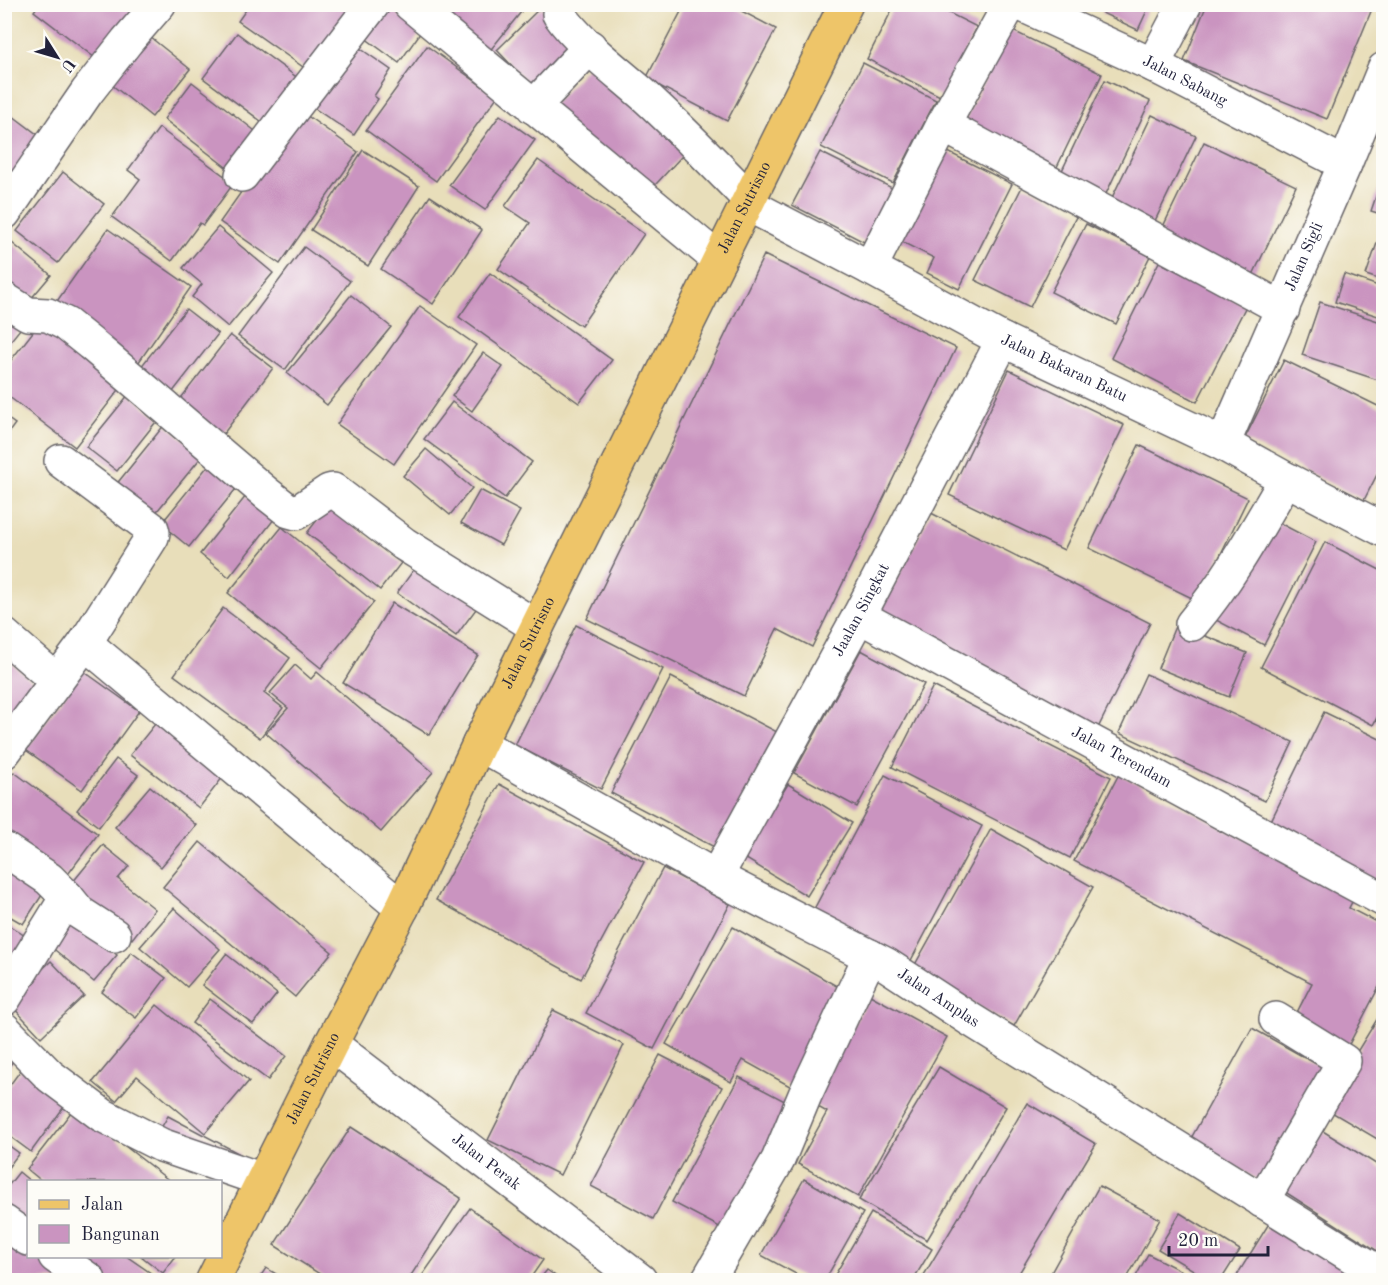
<svg xmlns="http://www.w3.org/2000/svg" width="1388" height="1285" font-family="'Old Standard TT',serif">
<style>
.building{fill:#ca94c0}
.lines{fill:none;stroke-linecap:round;stroke-linejoin:round}
.street-casing{stroke:#676467;stroke-width:36}
.primary-casing{stroke:#676467;stroke-width:36}
.street{stroke:#fff;stroke-width:33}
.primary{stroke:#eec569;stroke-width:33}
.labels{text-anchor:middle;dominant-baseline:central;stroke-width:6;stroke-linejoin:round;paint-order:stroke}
.street-label{font-size:16px;fill:#22223b;stroke:#fdfcf7}
</style>
<rect width="100%" height="100%" fill="#fdfcf7"/>
<filter id="ink" filterUnits="userSpaceOnUse"><feTurbulence type="fractalNoise" baseFrequency=".0167" numOctaves="2"/><feDisplacementMap in="SourceGraphic" scale="12" xChannelSelector="R" yChannelSelector="G"/><feConvolveMatrix kernelMatrix="1 2 1 2 8 2 1 2 1" color-interpolation-filters="sRGB"/></filter>
<filter id="wash" filterUnits="userSpaceOnUse"><feTurbulence type="fractalNoise" baseFrequency=".008" numOctaves="4" result="noise"/><feDisplacementMap in="SourceGraphic" scale="24" xChannelSelector="R" yChannelSelector="G"/><feGaussianBlur stdDeviation="1.35" result="paint"/><feColorMatrix in="noise" values="0 0 0 0 0 0 0 0 0 0 0 0 0 0 0 0 0 1.4 0 .05"/><feComposite in="paint" operator="in"/></filter>
<g filter="url(#wash)">
<rect width="100%" height="100%" fill="#e8deba"/>
<g id="blocks">
<g class="building">
<path d="M39 4H142L99 61 34 11Z"/>
<path d="M250 4H363L313 74 238 21Z"/>
<path d="M384 4 421 32 399 63 361 35Z"/>
<path d="M419 4H512L521 12 484 58Z"/>
<path d="M685 4H728L776 29 727 121 646 79Z"/>
<path d="M895 4H931L977 27 942 97 867 59Z"/>
<path d="M1106 4H1150L1138 30 1102 13Z"/>
<path d="M1207 4H1374L1327 119 1184 61Z"/>
<path d="M541 7 583 50 538 93 497 50Z"/>
<path d="M1009 29 1102 74 1054 173 961 129Z"/>
<path d="M145 33 190 69 152 117 107 81Z"/>
<path d="M237 33 303 82 269 127 203 78Z"/>
<path d="M351 42 391 70 374 96 378 99 354 135 308 104Z"/>
<path d="M427 46 497 97 436 181 366 130Z"/>
<path d="M598 56 693 144 645 196 550 108Z"/>
<path d="M863 63 936 100 893 183 821 147Z"/>
<path d="M1105 80 1150 101 1104 198 1059 177Z"/>
<path d="M192 82 259 134 230 170 164 119Z"/>
<path d="M299 110 358 152 280 264 220 222Z"/>
<path d="M9 113 46 141 4 196V118Z"/>
<path d="M500 115 535 140 485 210 449 185Z"/>
<path d="M1152 115 1196 136 1151 229 1107 208Z"/>
<path d="M159 128 234 183 203 225 200 223 172 261 112 217 140 179 128 170Z"/>
<path d="M1204 142 1296 186 1250 281 1158 237Z"/>
<path d="M936 146 1012 184 959 289 927 273 934 258 890 236Z"/>
<path d="M363 150 419 186 368 266 311 230Z"/>
<path d="M820 152 894 189 866 243 792 205Z"/>
<path d="M538 160 644 234 581 326 498 269 530 223 505 206Z"/>
<path d="M63 172 104 204 58 263 17 231Z"/>
<path d="M1383 176H1384V215L1371 211Z"/>
<path d="M1023 185 1078 213 1030 307 975 280Z"/>
<path d="M430 196 482 230 433 304 381 269Z"/>
<path d="M1384 223V281L1366 275Z"/>
<path d="M1086 224 1150 256 1116 324 1051 292Z"/>
<path d="M218 227 273 273 228 327 192 297 202 284 183 268Z"/>
<path d="M108 229 191 287 134 369 50 311Z"/>
<path d="M6 238 51 275 24 307 4 291V239Z"/>
<path d="M304 247 350 281 285 370 238 336Z"/>
<path d="M764 255 956 348 812 647 777 629 744 696 587 619Z"/>
<path d="M1159 262 1246 306 1197 402 1111 358Z"/>
<path d="M490 273 612 360 579 403 459 317Z"/>
<path d="M1344 274 1384 288V318L1335 302Z"/>
<path d="M351 295 391 327 327 405 287 373Z"/>
<path d="M1320 302 1384 323V382L1302 355Z"/>
<path d="M420 306 476 345 394 464 337 424Z"/>
<path d="M4 307 25 323 4 349Z"/>
<path d="M186 309 218 334 172 393 140 368Z"/>
<path d="M43 319 125 382 75 447 4 393V369Z"/>
<path d="M230 335 273 368 218 441 174 407Z"/>
<path d="M483 353 503 367 472 411 452 396Z"/>
<path d="M1284 360 1384 409V461L1364 500 1244 440Z"/>
<path d="M1009 370 1124 425 1064 550 949 495Z"/>
<path d="M129 394 159 418 117 471 86 447Z"/>
<path d="M452 402 532 462 505 498 424 439Z"/>
<path d="M4 416 15 424 4 439Z"/>
<path d="M165 424 203 455 153 516 115 486Z"/>
<path d="M1139 445 1248 498 1198 601 1089 548Z"/>
<path d="M426 449 472 488 450 515 403 476Z"/>
<path d="M211 462 239 485 189 547 161 524Z"/>
<path d="M480 490 520 511 501 545 461 523Z"/>
<path d="M246 496 275 518 229 577 200 554Z"/>
<path d="M328 506 401 563 380 590 307 533Z"/>
<path d="M931 513 1150 623 1097 730 876 620Z"/>
<path d="M1268 517 1316 542 1264 645 1216 620Z"/>
<path d="M282 527 374 602 321 668 228 593Z"/>
<path d="M1325 542 1384 572V704L1373 725 1261 667Z"/>
<path d="M420 561 479 605 456 636 397 593Z"/>
<path d="M392 603 478 655 429 735 343 683Z"/>
<path d="M223 608 290 658 264 693 283 708 260 738 174 675Z"/>
<path d="M1176 624 1247 653 1229 697 1158 668Z"/>
<path d="M576 625 663 669 601 789 515 745Z"/>
<path d="M861 650 924 684 857 807 794 773Z"/>
<path d="M4 657 39 687 9 721 4 717Z"/>
<path d="M295 665 311 679 317 672 433 772 381 832 266 733 288 708 270 693Z"/>
<path d="M82 670 139 711 82 790 26 750Z"/>
<path d="M1146 674 1293 742 1265 801 1119 733Z"/>
<path d="M671 677 779 733 718 849 611 793Z"/>
<path d="M933 686 1111 777 1070 858 892 767Z"/>
<path d="M1384 706V725L1376 721Z"/>
<path d="M1324 712 1384 741V885L1267 829Z"/>
<path d="M155 724 223 777 199 808 130 755Z"/>
<path d="M116 759 138 775 99 827 77 810Z"/>
<path d="M14 772 98 834 66 877 4 832V785Z"/>
<path d="M1119 774 1355 896 1349 908 1384 926V977L1344 1054 1290 1026 1312 983 1074 861Z"/>
<path d="M885 775 982 826 909 964 812 913Z"/>
<path d="M499 784 644 862 581 979 436 900Z"/>
<path d="M788 784 852 823 807 896 743 857Z"/>
<path d="M150 786 196 825 161 867 115 827Z"/>
<path d="M991 829 1093 887 1014 1026 912 970Z"/>
<path d="M200 842 332 952 295 997 163 887Z"/>
<path d="M103 845 129 866 118 879 155 909 132 939 68 888Z"/>
<path d="M4 858 48 886 23 924 4 913Z"/>
<path d="M663 868 730 904 654 1049 586 1013Z"/>
<path d="M174 908 220 949 187 987 140 947Z"/>
<path d="M73 919 117 955 94 982 50 946Z"/>
<path d="M4 922 28 938 10 964 4 960Z"/>
<path d="M733 927 849 993 795 1089 743 1060 731 1082 666 1044Z"/>
<path d="M131 952 166 978 136 1018 102 992Z"/>
<path d="M226 954 277 994 253 1024 202 985Z"/>
<path d="M51 961 84 996 41 1037 8 1002Z"/>
<path d="M870 995 947 1037 858 1197 798 1164 827 1112 811 1103Z"/>
<path d="M210 999 286 1056 268 1080 192 1023Z"/>
<path d="M157 1005 249 1081 205 1133 137 1076 116 1101 93 1082Z"/>
<path d="M1384 1008V1143L1323 1107Z"/>
<path d="M553 1010 624 1045 560 1175 488 1140Z"/>
<path d="M1252 1028 1327 1070 1264 1183 1189 1142Z"/>
<path d="M5 1049 16 1057 5 1072Z"/>
<path d="M660 1055 722 1087 653 1219 591 1186Z"/>
<path d="M23 1067 69 1100 31 1152 4 1132V1093Z"/>
<path d="M939 1067 1006 1107 927 1240 859 1200Z"/>
<path d="M739 1077 796 1107 729 1232 672 1202Z"/>
<path d="M1027 1103 1096 1144 1015 1280H921Z"/>
<path d="M75 1107 171 1182H43L27 1169Z"/>
<path d="M168 1116 240 1154 232 1168 160 1130Z"/>
<path d="M351 1127 461 1198 408 1280H329L274 1245Z"/>
<path d="M1318 1128 1384 1169V1251L1382 1254 1279 1188Z"/>
<path d="M4 1142 19 1153 4 1173Z"/>
<path d="M19 1172 31 1182H28V1222L4 1205V1191Z"/>
<path d="M804 1179 863 1213 825 1280H807L761 1255Z"/>
<path d="M1099 1186 1160 1219 1126 1280H1047Z"/>
<path d="M470 1208 543 1260 529 1280H419Z"/>
<path d="M871 1213 932 1249 913 1280H832Z"/>
<path d="M1180 1213 1240 1250 1221 1280H1210L1158 1249Z"/>
<path d="M1273 1217 1364 1280H1234Z"/>
<path d="M4 1233 28 1250V1256H38L72 1280H4Z"/>
<path d="M1148 1254 1199 1280H1134Z"/>
<path d="M74 1256H126L161 1280H109Z"/>
<path d="M141 1256H176L163 1273Z"/>
<path d="M266 1268 286 1280H258Z"/>
<path d="M547 1270 561 1280H539Z"/>
</g>
</g>
</g>
<g filter="url(#ink)">
<use href="#blocks" fill-opacity="0" stroke="#676467" stroke-width="1.5"/>
<g class="lines">
<defs>
<g id="street">
<path d="M410 4 719 260"/>
<path d="M560 4 559 14C580 44 617 71 645 96 681 129 715 164 749 199"/>
<path id="s1" d="M1020 4 1153 65 1345 164"/>
<path d="M1153 65 1185 4"/>
<path d="M533 107 590 47"/>
<path d="M943 125 1283 309"/>
<path d="M242 175 373 4"/>
<path id="s2" d="M747 204 870 268 1003 340 1223 444 1286 479 1384 530"/>
<path d="M4 213 87 92 127 41 159 4"/>
<path d="M870 268 943 125 1010 4"/>
<path d="M4 299 28 314 48 315 66 324 91 344 266 493 289 511 296 513 329 491 333 490 404 544 537 627"/>
<path id="s3" d="M1223 444 1345 164 1384 69"/>
<path id="s4" d="M859 616 1384 900"/>
<path d="M1192 624C1229 580 1257 529 1286 479"/>
<path d="M4 635 57 681"/>
<path d="M85 643 402 908"/>
<path id="s5" d="M479 744 716 877 887 965 968 1018 1384 1276"/>
<path d="M4 752 85 643 152 537 153 533 152 529 61 461"/>
<path d="M4 849 49 879 67 897 80 913 114 935"/>
<path id="s6" d="M716 877 859 616 1003 340"/>
<path d="M4 999 67 897"/>
<path d="M4 1029 50 1076 102 1115 161 1145 263 1180"/>
<path id="s7" d="M331 1044 640 1280"/>
<path d="M1262 1201 1344 1061 1276 1019"/>
<path d="M4 1222 28 1239"/>
<path d="M55 1256 89 1280"/>
<path d="M708 1280 778 1160 805 1095 870 956"/>
</g>
<g id="primary">
<path id="s8" d="M213 1280 331 1044 402 908 479 744 846 4"/>
</g>
</defs>
<use href="#street" class="street-casing"/>
<use href="#primary" class="primary-casing"/>
<use href="#street" class="street"/>
<use href="#primary" class="primary"/>
</g>
</g>
<g class="labels">
<g class="street-label">
<text stroke="none"><textPath href="#s1" startOffset="182">Jalan Sabang</textPath></text>
<text stroke="none"><textPath href="#s8" startOffset="1197">Jalan Sutrisno</textPath></text>
<text stroke="none"><textPath href="#s3" startOffset="204">Jalan Sigli</textPath></text>
<text stroke="none"><textPath href="#s2" startOffset="357">Jalan Bakaran Batu</textPath></text>
<text stroke="none"><textPath href="#s6" startOffset="304">Jaalan Singkat</textPath></text>
<text stroke="none"><textPath href="#s8" startOffset="711">Jalan Sutrisno</textPath></text>
<text stroke="none"><textPath href="#s4" startOffset="298">Jalan Terendam</textPath></text>
<text stroke="none"><textPath href="#s5" startOffset="525">Jalan Amplas</textPath></text>
<text stroke="none"><textPath href="#s8" startOffset="225">Jalan Sutrisno</textPath></text>
<text stroke="none"><textPath href="#s7" startOffset="195">Jalan Perak</textPath></text>
</g>
</g>
<rect width="1388" height="1285" fill="none" stroke="#fdfcf7" stroke-width="24"/>
<rect x="27" y="1180" width="195" height="78" fill="#fdfcf7" stroke="#a5a5ac" stroke-width="1.5"/>
<rect x="39" y="1200" width="30" height="9" fill="#eec569" stroke="#a5a5ac" stroke-width="1.5"/>
<text x="81" y="1210" font-size="18" fill="#22223b">Jalan</text>
<rect x="39" y="1225" width="30" height="18" fill="#ca94c0" stroke="#a5a5ac" stroke-width="1.5"/>
<text x="81" y="1240" font-size="18" fill="#22223b">Bangunan</text>
<g transform="translate(57 57) rotate(127)" stroke="#fdfcf7" stroke-width="4.5" paint-order="stroke">
<path d="M0-4.5L10 22L0 15L-10 22Z" fill="#22223b"/>
<text y="-9" font-size="16" font-weight="bold" text-anchor="middle" fill="#22223b">U</text>
</g>
<path d="M1169 1246v9h99v-9" fill="none" stroke="#22223b" stroke-width="3"/>
<text x="1178" y="1246" font-size="18" fill="#22223b" stroke="#fdfcf7" stroke-width="4.5" paint-order="stroke">20 m</text>
</svg>
